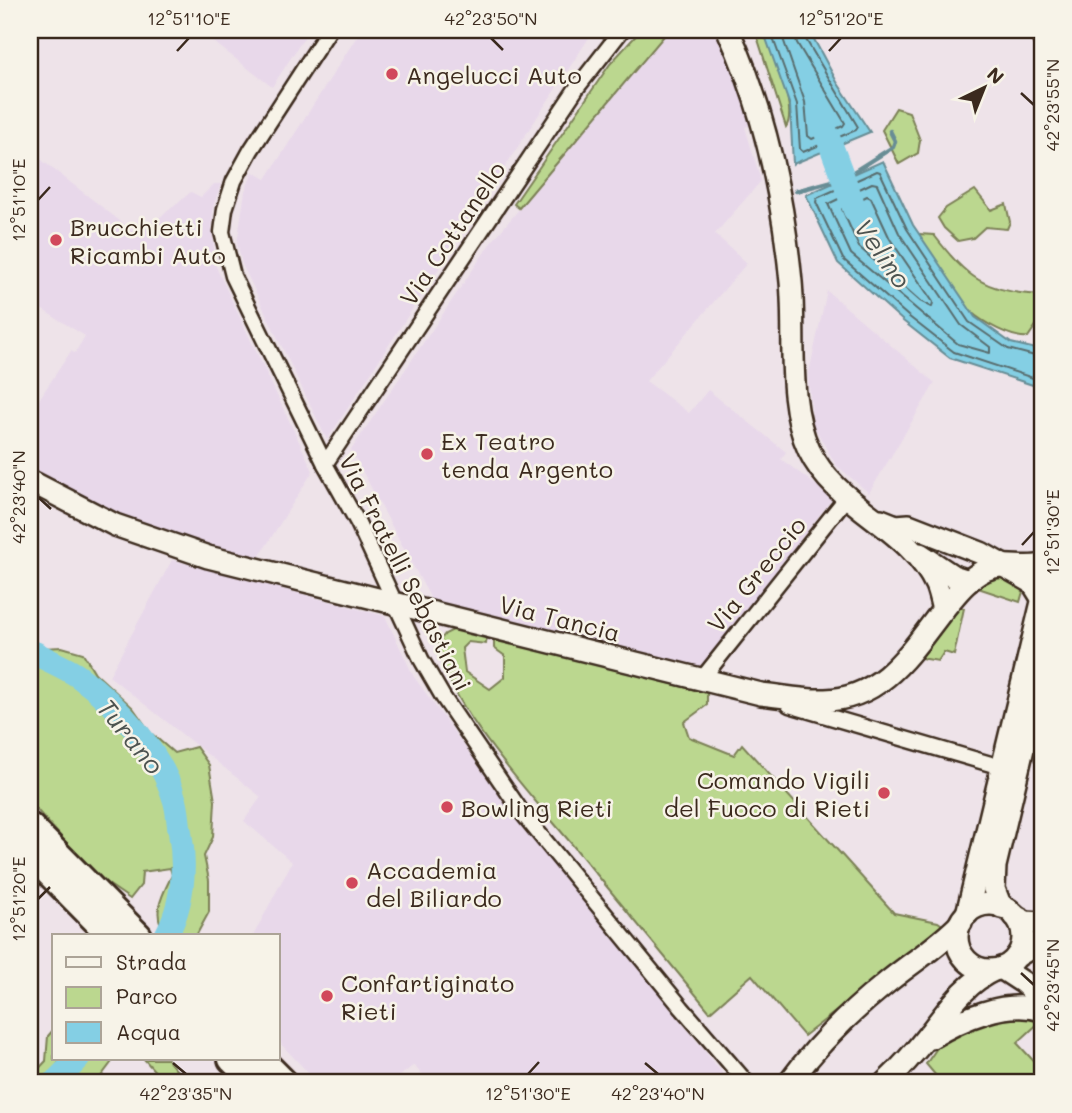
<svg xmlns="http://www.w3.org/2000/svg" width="1072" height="1113" font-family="Mali,sans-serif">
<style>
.built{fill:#e8d8ea}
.green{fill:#bbd78f;stroke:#7b8056;stroke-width:2}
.water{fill:#84cfe4;stroke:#678d95;stroke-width:2}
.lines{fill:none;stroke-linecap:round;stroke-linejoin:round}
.shore{stroke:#586c6d;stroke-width:2}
.stream{stroke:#678d95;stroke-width:4.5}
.river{stroke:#84cfe4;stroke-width:24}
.street-casing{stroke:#3b2a1e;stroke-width:19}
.secondary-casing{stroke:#3b2a1e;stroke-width:26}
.highway-casing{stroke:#3b2a1e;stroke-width:32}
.street{stroke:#f7f3e8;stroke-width:14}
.secondary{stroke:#f7f3e8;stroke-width:21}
.highway{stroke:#f7f3e8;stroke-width:26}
.ticks{fill:none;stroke:#3b2a1e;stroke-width:2.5}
.poi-dot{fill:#d1495b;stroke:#f7f3e8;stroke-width:2.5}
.labels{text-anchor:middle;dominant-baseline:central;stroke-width:5;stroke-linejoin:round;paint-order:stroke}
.poi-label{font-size:24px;fill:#3b2a1e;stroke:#f7f3e8;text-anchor:start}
.street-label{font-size:24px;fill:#3b2a1e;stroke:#f7f3e8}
.water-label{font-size:26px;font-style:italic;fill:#4d5350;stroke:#f7f3e8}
.neatline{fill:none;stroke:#3b2a1e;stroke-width:2.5}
.ticks-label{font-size:18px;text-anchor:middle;fill:#3b2a1e}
</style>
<rect width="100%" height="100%" fill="#eee3e9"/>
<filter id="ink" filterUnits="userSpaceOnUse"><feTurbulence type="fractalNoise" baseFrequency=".0143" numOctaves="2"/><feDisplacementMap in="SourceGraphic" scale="14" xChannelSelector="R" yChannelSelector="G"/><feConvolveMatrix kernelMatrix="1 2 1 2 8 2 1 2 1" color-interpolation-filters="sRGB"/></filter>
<g filter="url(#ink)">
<g class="built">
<path d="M198 30H309L272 87Z"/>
<path d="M361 30H594L327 440 242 264 237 243 245 191 253 172 266 179Z"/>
<path d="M669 30H720L755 123 745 127 761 181 715 234 747 263 646 381 689 413 708 390 786 452 781 459 833 498 703 663 700 671 431 599 351 450 490 244Z"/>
<path d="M30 151 138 235 191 192 201 197 214 184H221L213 207 212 231 216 267 313 471 259 557 176 540 122 518 30 467V413L71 351 75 353 85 336 30 302Z"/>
<path d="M827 291 935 383 869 493 836 465 813 425 808 377Z"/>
<path d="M172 560 385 616 414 677 511 810 728 1080 724 1083H428L414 1065 391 1083H318L278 1041V936H253L292 862 244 821 261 797 109 676Z"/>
</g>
<g class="green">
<path d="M641 30H669L519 208 514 204 610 64Z"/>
<path d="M755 30H763C772 50 798 109 786 127Z"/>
<path d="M896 108 909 112 920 140 918 153 899 164 882 130Z"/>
<path d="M975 190 991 210 1006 204 1010 222 1007 229 985 227 973 238 958 241 944 228 938 218 946 208Z"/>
<path d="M919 234 934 235C967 278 985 292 1041 295L1039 321 1028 337C1012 339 982 322 970 311 954 296 934 264 920 246Z"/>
<path d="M998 574 1024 588 1020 602 975 587Z"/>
<path d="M959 608H964L954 655 944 652 938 661 921 658Z"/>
<path d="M455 629 487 635 486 644 468 642 462 648 465 672 490 689 505 677V656L494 648V638L707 693V705L684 722 689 737 734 755 742 744 894 913 938 922 945 927 804 1036 752 975 710 1012C665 958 620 903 575 848 537 802 442 700 438 643L445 634Z"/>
<path d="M30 643 42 648 62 647 83 653 95 673 133 708 151 733 174 753 196 747 209 765 215 801 213 837 204 856 209 880V912L197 934 198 936H168C150 916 161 897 172 875L170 868 142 872 141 885 130 899 95 875 30 802Z"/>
<path d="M1022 1013 1042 1015V1020L1017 1043 1042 1070V1083H942L926 1064 944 1038 983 1023Z"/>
<path d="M54 1029V1059H61L45 1083H30V1078L46 1061 48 1036Z"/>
<path d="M83 1059H114L96 1083H63L67 1069Z"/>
<path d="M144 1059H167L187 1083H165Z"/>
</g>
<g class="water">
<path d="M763 30H809L837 82 870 132 793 164 790 106Z"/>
<path d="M883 161 913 225 975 317 1011 343 1036 349H1042V388L950 358 903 321 838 263 806 195Z"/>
</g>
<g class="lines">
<g class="shore">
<path d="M770 30 797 104 800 149 803 152 856 130 858 127 805 38 803 30"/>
<path d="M780 30 805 102 808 136 812 139 843 126 845 123 797 43 794 30"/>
<path d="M872 183 877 184 899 233 961 325 990 347V353L958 344 851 254 828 204Z"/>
<path d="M867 196 871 198 890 239 933 302 932 307 920 301 859 247 842 209Z"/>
<path d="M1042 356H1035L1008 349 969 322 907 229 880 172 877 171 817 198 816 202 843 259 908 316 954 352 1042 381"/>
</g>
<path class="stream" d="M796 191 844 178 893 147 895 141 890 131"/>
<g class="river">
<path d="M820 116 855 210"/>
<path d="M30 654 35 653C49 661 65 667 78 676 117 704 162 754 175 801 178 811 178 822 180 832 186 868 183 904 166 936"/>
<path d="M54 1083 78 1059"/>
</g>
<defs>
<g id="street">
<path d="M329 30 251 150 234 181 225 209 222 232 233 276 325 464 358 523 421 659 443 697 523 814 682 1008 747 1083"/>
<path d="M1035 30 1042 42"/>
<path d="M325 464 576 89 622 30"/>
<path d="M701 680 847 497"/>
<path d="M789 705 1001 767"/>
</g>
<g id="secondary">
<path d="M728 30C764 108 783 197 791 282 796 336 786 401 809 450 836 508 910 527 936 585 939 592 941 602 943 610"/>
<path d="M30 481 115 525 208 557 761 694C782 696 804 701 825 700 881 699 909 654 939 615 952 599 966 579 985 570 1003 561 1023 570 1042 565"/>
<path d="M881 520 896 526 909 525 981 553 1032 582 1042 598"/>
<path d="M920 554 953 576 969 581"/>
<circle cx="990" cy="937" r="33"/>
<path d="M1001 907 994 889 995 866 1042 669"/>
<path d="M967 914 1042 602"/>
<path d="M1015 916 1026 922 1042 923"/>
<path d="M1017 956 1042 941"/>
<path d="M1001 968 1024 983 1042 1000"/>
<path d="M930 1038C961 1019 1006 999 1042 1010"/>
<path d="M789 1083C816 1046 848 1014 884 985 909 964 938 947 961 923"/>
<path d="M885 1083C901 1068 915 1052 929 1034 948 1010 965 983 994 970"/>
</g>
<g id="highway">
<path d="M30 827 138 936"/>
<path d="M30 853 112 936"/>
<path d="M232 1059 256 1083"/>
<path d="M260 1059 284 1083"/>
</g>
</defs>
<use href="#street" class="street-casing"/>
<use href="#secondary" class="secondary-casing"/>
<use href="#highway" class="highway-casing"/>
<use href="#street" class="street"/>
<use href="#secondary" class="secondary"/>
<use href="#highway" class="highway"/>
</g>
</g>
<path class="ticks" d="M491 38 503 50M177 51 189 38M829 51 841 38M1021 93 1034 105M38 200 50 187M38 497 51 509M1022 545 1034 532M38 899 50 887M1021 973 1034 985M173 1063 186 1074M645 1063 658 1074M528 1074 539 1062"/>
<g class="poi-dot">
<circle cx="392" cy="74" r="7"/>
<circle cx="56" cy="240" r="7"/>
<circle cx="427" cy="454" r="7"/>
<circle cx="884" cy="793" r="7"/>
<circle cx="447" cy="807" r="7"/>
<circle cx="352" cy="883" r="7"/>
<circle cx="327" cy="996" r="7"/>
</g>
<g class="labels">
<g class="poi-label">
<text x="406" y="74">Angelucci Auto</text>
<text x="70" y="226">Brucchietti<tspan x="70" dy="28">Ricambi Auto</tspan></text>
<text x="441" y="440">Ex Teatro<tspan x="441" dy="28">tenda Argento</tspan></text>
<text x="870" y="779" text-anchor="end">Comando Vigili<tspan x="870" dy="28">del Fuoco di Rieti</tspan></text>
<text x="461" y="807">Bowling Rieti</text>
<text x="366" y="869">Accademia<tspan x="366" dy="28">del Biliardo</tspan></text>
<text x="341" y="982">Confartiginato<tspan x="341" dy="28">Rieti</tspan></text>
</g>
<g class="street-label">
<text transform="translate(452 233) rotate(-56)">Via Cottanello</text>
<text transform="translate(406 572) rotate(63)">Via Fratelli Sebastiani</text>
<text transform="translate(756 574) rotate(-51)">Via Greccio</text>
<text transform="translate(560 618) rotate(14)">Via Tancia</text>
</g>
<g class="water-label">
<text transform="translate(883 253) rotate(55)">Velino</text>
<text transform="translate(131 736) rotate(51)">Turano</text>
</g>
</g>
<rect width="1072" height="1113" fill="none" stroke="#f7f3e8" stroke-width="77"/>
<rect x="52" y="934" width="228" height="126" fill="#f7f3e8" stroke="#aca397" stroke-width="2"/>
<rect x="66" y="957" width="35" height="10" fill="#f7f3e8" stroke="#aca397" stroke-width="2"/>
<text x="116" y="970" font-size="21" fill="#3b2a1e">Strada</text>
<rect x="66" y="987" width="35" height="21" fill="#bbd78f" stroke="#aca397" stroke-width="2"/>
<text x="116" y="1004" font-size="21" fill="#3b2a1e">Parco</text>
<rect x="66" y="1022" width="35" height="21" fill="#84cfe4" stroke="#aca397" stroke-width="2"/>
<text x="116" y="1040" font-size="21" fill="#3b2a1e">Acqua</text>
<g transform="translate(984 88) rotate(43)" stroke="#f7f3e8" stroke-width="5" paint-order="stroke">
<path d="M0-5L12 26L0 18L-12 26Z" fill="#3b2a1e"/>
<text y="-10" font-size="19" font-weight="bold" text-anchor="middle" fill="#3b2a1e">N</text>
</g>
<rect x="38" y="38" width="996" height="1036" class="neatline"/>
<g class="ticks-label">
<text x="189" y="25">12°51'10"E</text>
<text x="491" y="25">42°23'50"N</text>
<text x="841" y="25">12°51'20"E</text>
<text transform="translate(1053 105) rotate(-90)" y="6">42°23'55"N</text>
<text transform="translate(19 200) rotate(-90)" y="6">12°51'10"E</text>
<text transform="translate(19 497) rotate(-90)" y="6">42°23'40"N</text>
<text transform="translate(1053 532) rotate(-90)" y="6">12°51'30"E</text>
<text transform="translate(19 899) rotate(-90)" y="6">12°51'20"E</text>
<text transform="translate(1053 985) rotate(-90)" y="6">42°23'45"N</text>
<text x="186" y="1100">42°23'35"N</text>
<text x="528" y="1100">12°51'30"E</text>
<text x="658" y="1100">42°23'40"N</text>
</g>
</svg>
